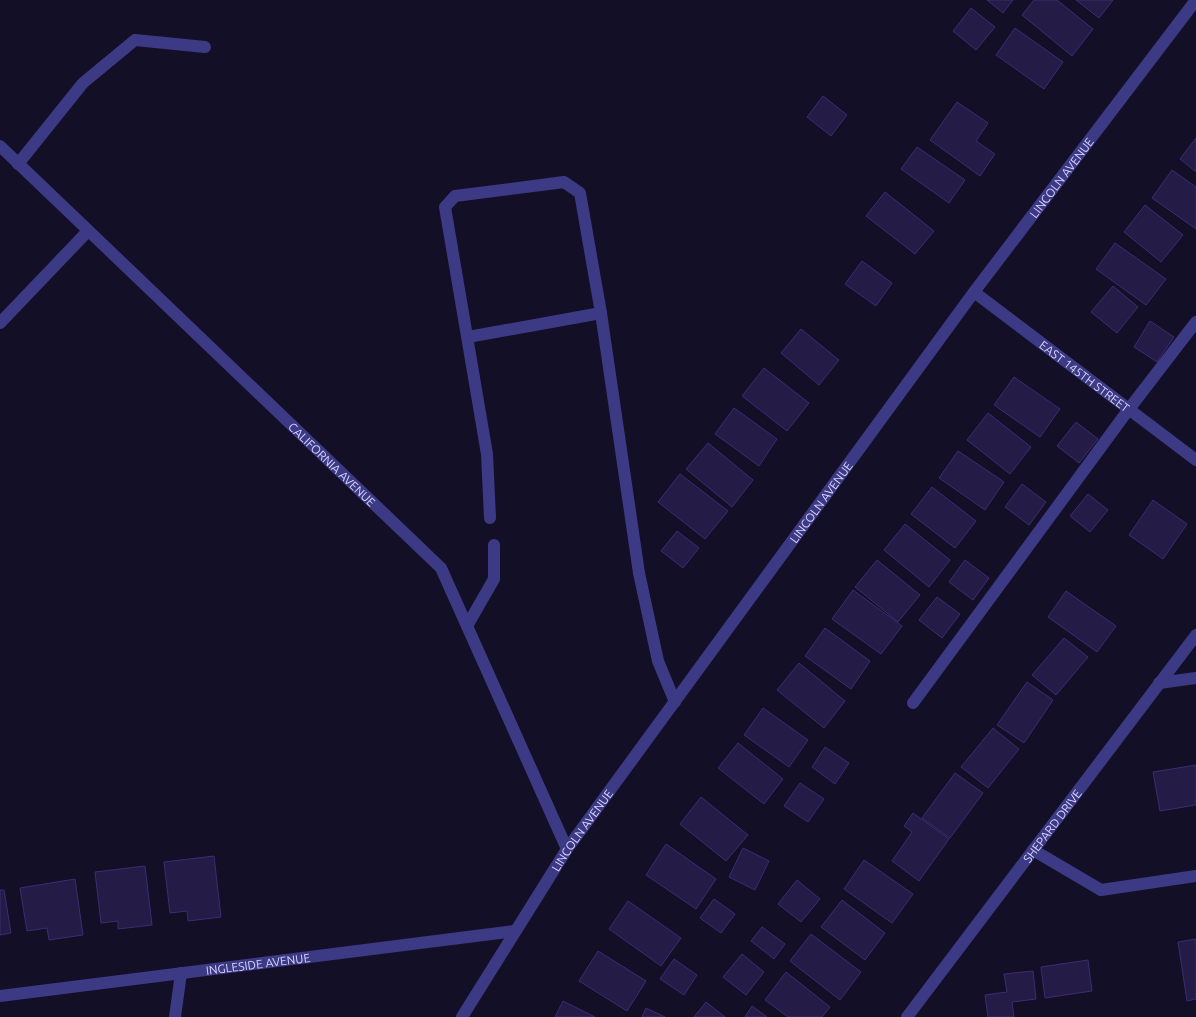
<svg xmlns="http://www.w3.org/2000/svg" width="1196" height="1017" font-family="Ubuntu,sans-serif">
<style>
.building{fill:#241b47;stroke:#3b2d73}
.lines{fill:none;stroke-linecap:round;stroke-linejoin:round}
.service{stroke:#3d3a85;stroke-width:12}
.minor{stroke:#3d3a85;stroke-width:12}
.tertiary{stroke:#3d3a85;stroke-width:12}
.labels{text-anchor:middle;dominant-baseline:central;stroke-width:4;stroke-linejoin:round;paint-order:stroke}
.street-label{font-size:12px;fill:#d9d4ff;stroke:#130f26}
</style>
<rect width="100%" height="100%" fill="#130f26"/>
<g class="building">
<path d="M987 0H1013L1003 13Z"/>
<path d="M1034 0H1057L1093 29 1072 56 1022 15Z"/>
<path d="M1076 0H1113L1099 18Z"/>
<path d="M971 8 995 27 976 50 953 31Z"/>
<path d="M1015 28 1063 62 1044 89 996 55Z"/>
<path d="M823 96 847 115 831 136 807 117Z"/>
<path d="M957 102 988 123 976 141 995 154 980 176 930 140Z"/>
<path d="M1196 138V172L1180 159Z"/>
<path d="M917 147 965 180 949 203 901 169Z"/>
<path d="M1172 170 1196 187V229L1152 198Z"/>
<path d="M885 192 934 231 915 254 866 216Z"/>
<path d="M1145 205 1183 235 1161 262 1124 232Z"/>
<path d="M1115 243 1166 279 1146 305 1096 269Z"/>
<path d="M862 261 892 283 876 306 845 284Z"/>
<path d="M1113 286 1138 307 1117 333 1091 312Z"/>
<path d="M1150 321 1174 337 1157 362 1134 347Z"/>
<path d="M801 329 839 360 819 385 781 353Z"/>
<path d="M764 368 809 403 787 431 742 396Z"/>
<path d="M1014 377 1060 409 1040 437 994 405Z"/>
<path d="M734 408 777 439 759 466 715 434Z"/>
<path d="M988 413 1031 447 1010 474 967 440Z"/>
<path d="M1076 422 1098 439 1079 463 1057 446Z"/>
<path d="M708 443 753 480 732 507 686 469Z"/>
<path d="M958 451 1004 482 985 510 939 478Z"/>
<path d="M680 474 728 511 705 539 658 502Z"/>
<path d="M1022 484 1046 502 1029 525 1005 507Z"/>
<path d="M932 487 976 521 955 548 911 514Z"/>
<path d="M1088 494 1108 510 1090 532 1070 516Z"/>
<path d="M1153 500 1187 524 1163 559 1129 535Z"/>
<path d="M905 524 950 560 929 587 884 550Z"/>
<path d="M677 531 699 548 683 568 661 551Z"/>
<path d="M877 560 920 595 898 622 855 587Z"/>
<path d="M965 560 989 578 973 600 949 582Z"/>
<path d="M853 590 902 626 881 654 832 619Z"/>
<path d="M1066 591 1116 626 1097 652 1048 617Z"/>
<path d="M937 597 960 614 942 638 919 620Z"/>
<path d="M825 628 870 661 851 689 805 656Z"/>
<path d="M1064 638 1088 657 1056 695 1032 675Z"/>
<path d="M799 663 845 701 824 728 777 690Z"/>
<path d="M1027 682 1053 700 1024 743 997 725Z"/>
<path d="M763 708 808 740 789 767 744 735Z"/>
<path d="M993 728 1019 749 988 788 961 767Z"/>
<path d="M738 743 783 779 764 804 718 768Z"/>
<path d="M825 747 849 763 835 784 812 767Z"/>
<path d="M1196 765V805L1160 811 1153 772Z"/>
<path d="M955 773 983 793 950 838 922 818Z"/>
<path d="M800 783 824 799 808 822 784 806Z"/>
<path d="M701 797 748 835 726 861 680 824Z"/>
<path d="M913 813 949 839 919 881 892 861 912 832 904 826Z"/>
<path d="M666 844 716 879 696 909 646 875Z"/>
<path d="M743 848 769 861 755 890 729 877Z"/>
<path d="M214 856 221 917 188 921 187 911 170 913 164 862Z"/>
<path d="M864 860 913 894 892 923 844 889Z"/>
<path d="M145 866 152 925 118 929V921L101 923 95 872Z"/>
<path d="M75 879 83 935 49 940 47 928 27 931 20 888Z"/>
<path d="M797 880 820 899 801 922 778 904Z"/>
<path d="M0 890H4L11 933 0 935Z"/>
<path d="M714 899 735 914 721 933 700 918Z"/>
<path d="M842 900 885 933 865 960 821 927Z"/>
<path d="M628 901 681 938 661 966 609 929Z"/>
<path d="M762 927 785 944 774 959 751 941Z"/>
<path d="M811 934 861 972 840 1000 790 961Z"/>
<path d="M1196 939V999L1187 1001 1178 942Z"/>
<path d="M598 951 646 981 627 1011 579 981Z"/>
<path d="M742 954 764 972 746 995 723 977Z"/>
<path d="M674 959 697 975 684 995 660 979Z"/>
<path d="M1088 960 1092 991 1045 998 1041 967Z"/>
<path d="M1033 971 1036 999 1012 1002 1014 1017H988L985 995 1007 992 1004 974Z"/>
<path d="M786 972 830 1007 822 1017H788L765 1000Z"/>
<path d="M563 1001 595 1017H555Z"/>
<path d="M706 1002 725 1017H694Z"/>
<path d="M752 1006 767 1017H745Z"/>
<path d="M646 1008 665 1017H642Z"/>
</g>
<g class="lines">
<g class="service">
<path d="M18 164 83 83 135 40 205 47"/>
<path d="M468 337 601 313"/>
<path d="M490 518 487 454 445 207 455 196 564 182 580 193 601 313 639 573 658 661 675 702"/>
<path d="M467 626 494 579V545"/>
<path d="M1159 683 1196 678"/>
<path d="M913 703 1129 409 1196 322"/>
<path d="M175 1017 181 973"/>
</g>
<g class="minor">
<path id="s1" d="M0 146 441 568 567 849"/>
<path id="s2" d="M974 292 1196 460"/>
<path d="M0 323 88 231"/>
<path d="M1033 850 1101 890 1196 876"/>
<path id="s3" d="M0 996 515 931"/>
<path id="s4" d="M907 1017 1196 635"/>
</g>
<path class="tertiary" id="s5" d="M462 1017 567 849 974 292 1196 0"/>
</g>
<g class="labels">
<g class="street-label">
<text stroke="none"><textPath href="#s5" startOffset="1032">LINCOLN AVENUE</textPath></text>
<text stroke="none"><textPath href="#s2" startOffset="139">EAST 145TH STREET</textPath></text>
<text stroke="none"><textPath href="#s1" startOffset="460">CALIFORNIA AVENUE</textPath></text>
<text stroke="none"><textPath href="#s5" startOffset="628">LINCOLN AVENUE</textPath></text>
<text stroke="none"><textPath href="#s4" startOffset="240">SHEPARD DRIVE</textPath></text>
<text stroke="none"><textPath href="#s5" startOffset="222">LINCOLN AVENUE</textPath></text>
<text stroke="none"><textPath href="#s3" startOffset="260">INGLESIDE AVENUE</textPath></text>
</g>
</g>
</svg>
